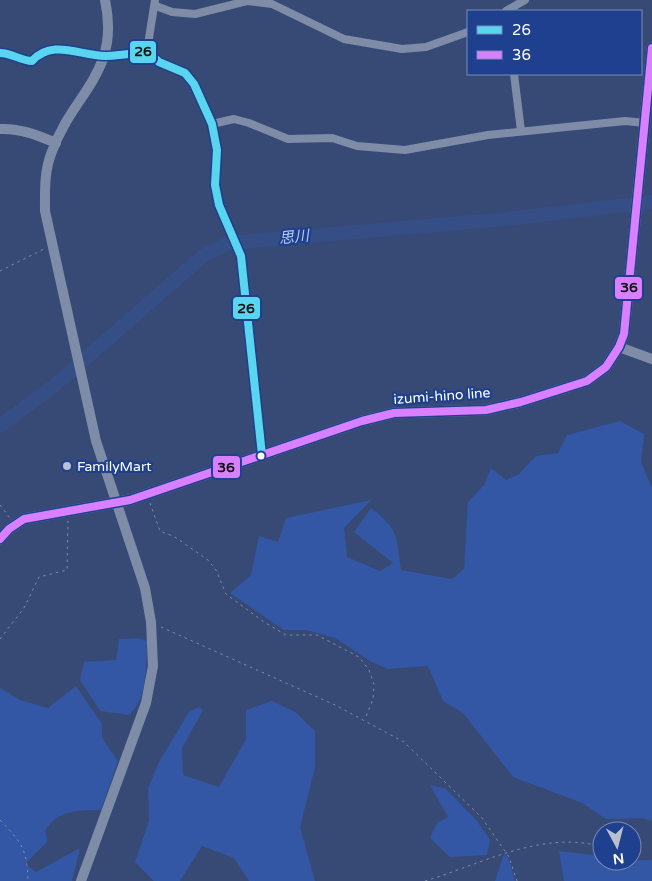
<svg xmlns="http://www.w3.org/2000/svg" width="652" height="881" font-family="'Varela Round','Noto Sans JP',sans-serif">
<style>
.green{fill:#3356a5}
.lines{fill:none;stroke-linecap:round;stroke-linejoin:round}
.river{stroke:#364e86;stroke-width:14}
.path{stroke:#7f8ca8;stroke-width:1;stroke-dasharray:2.5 4;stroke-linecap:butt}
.minor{stroke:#7f8ca8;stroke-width:8}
.tertiary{stroke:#7f8ca8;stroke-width:10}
.secondary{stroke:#7b87a5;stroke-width:11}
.bus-1-casing{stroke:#1e408e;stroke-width:11}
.bus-2-casing{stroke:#1e408e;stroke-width:11}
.bus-1{stroke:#5ad5f0;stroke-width:8}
.bus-2{stroke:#d880ff;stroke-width:8}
.bus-dot{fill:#fff;stroke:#1e408e;stroke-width:2}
.poi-dot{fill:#b9c0cf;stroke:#1e408e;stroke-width:2}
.labels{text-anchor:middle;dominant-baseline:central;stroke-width:4.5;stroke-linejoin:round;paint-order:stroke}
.street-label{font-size:14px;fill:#fff;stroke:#1e408e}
.poi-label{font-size:14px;fill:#fff;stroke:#1e408e;text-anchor:start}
.water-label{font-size:15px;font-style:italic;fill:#b9ccf4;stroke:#1e408e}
.line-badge{stroke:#1e408e;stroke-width:2}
.pale-badge-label{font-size:14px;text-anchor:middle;font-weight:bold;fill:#111}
</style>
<rect width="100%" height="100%" fill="#374a75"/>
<g class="green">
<path d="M620 421 644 434 641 462 652 488V821L642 818 606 819 582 803 513 777 463 713 443 701 428 666 388 669 370 661 335 638 306 630H284L230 593 251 575 259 536 278 542 286 518 371 500 344 528 347 557 380 571 393 563 354 532 371 508C400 531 396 536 401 570L452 579 464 569 468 502 484 485 491 468 506 480 519 474 536 456 558 453 567 435Z"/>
<path d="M137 638 147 641C146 666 148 698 129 715L100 711 80 680 84 662 116 660 119 639Z"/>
<path d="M76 686 102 724V738L118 761 101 810C79 810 57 810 45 831L48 841 25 864 36 872 80 848 72 881H0V688L20 700 48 708Z"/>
<path d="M272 701 295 712 315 731V767L300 827 315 881H249L234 858 202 846 180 881H154L135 862 149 821 148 788 159 762 189 712 199 707 203 710 182 748 183 775 219 787 246 739V710Z"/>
<path d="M430 785 446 789 477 821 490 840 487 855 450 857 430 838 437 823 448 817Z"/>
<path d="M559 851 602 856V861L652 860V881H564Z"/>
<path d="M504 854 508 857 515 881H495Z"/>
</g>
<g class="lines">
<path class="river" d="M0 426 55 385 204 255 229 243 507 219 652 202"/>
<g class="path">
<path d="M0 271 44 249"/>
<path d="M150 503 160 531 175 537 208 560 216 570 226 594 264 622 286 635H317L359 657 369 670 374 684 373 699 365 719"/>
<path d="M0 505 10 518"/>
<path d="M161 627 335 705 404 742 482 818 509 857 517 881"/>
<path d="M0 639 24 608 39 577 67 570 68 521"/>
<path d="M0 820C22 843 27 849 28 881"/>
<path d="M632 853 643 852"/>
<path d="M425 881C479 865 544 829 602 847"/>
</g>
<g class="minor">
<path d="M156 6 172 12 195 14 247 1 272 4 344 39 402 49 426 47 468 32"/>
<path d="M506 11 525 0"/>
<path d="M147 51 155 0"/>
<path d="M0 53C12 53 21 61 32 61 52 39 78 55 105 56 119 56 134 53 147 51L159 62 185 73 194 84 212 124 217 150 215 185 219 205 241 256 262 455"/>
<path d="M514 74 521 131"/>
<path d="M212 124 234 119 249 123 288 139 332 138 357 146 405 150 488 135 625 121 645 123"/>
</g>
<g class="tertiary">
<path d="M0 129C20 128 37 135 56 143"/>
<path d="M619 347 652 359"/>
<path d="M81 881 146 703 153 666 151 622 145 588 96 441 45 211C45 192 44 173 51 154 72 93 121 74 105 0"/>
</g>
<path class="secondary" d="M0 539 9 529 24 519 130 500 362 421 394 413 486 410 521 402 587 381 606 367 619 347 624 334 652 48"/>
<defs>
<path id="bus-1" d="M0 53C12 53 21 61 32 61 52 39 78 55 105 56 119 56 134 53 147 51L159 62 185 73 194 84 212 124 217 150 215 185 219 205 241 256 262 455"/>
<path id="bus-2" d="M0 539 9 529 24 519 130 500 362 421 394 413 486 410 521 402 587 381 606 367 619 347 624 334 652 48"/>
</defs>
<use href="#bus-1" class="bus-1-casing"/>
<use href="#bus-2" class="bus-2-casing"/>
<use href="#bus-1" class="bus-1"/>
<use href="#bus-2" class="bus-2"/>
</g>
<circle class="bus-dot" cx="261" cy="456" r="4.5"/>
<circle class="poi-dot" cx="67" cy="466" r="5"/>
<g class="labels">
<g class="street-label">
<text transform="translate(442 396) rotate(-4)">izumi-hino line</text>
</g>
<g class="poi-label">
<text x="77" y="466">FamilyMart</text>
</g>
<g class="water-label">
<text transform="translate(294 237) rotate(-6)">思川</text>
</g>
</g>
<g class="line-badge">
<rect x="129" y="40" width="28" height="24" rx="5" fill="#5ad5f0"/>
<rect x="614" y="276" width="29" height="24" rx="5" fill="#d880ff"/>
<rect x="232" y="296" width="29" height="24" rx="5" fill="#5ad5f0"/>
<rect x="212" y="455" width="29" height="24" rx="5" fill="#d880ff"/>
</g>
<g class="pale-badge-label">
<text x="143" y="56">26</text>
<text x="629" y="292">36</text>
<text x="246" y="313">26</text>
<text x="226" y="472">36</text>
</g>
<rect x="467" y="10" width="175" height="65" fill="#1e408e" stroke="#788cbb"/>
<rect x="477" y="26" width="25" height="8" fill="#5ad5f0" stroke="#788cbb"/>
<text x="512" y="35" font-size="15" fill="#ffffff">26</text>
<rect x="477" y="51" width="25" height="8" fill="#d880ff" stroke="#788cbb"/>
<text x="512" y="60" font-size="15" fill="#ffffff">36</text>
<g transform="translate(617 846) rotate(173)"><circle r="24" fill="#1e408e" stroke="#788cbb"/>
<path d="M0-4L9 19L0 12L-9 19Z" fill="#b9c0cf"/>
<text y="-8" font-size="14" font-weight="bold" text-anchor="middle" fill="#ffffff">N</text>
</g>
</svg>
